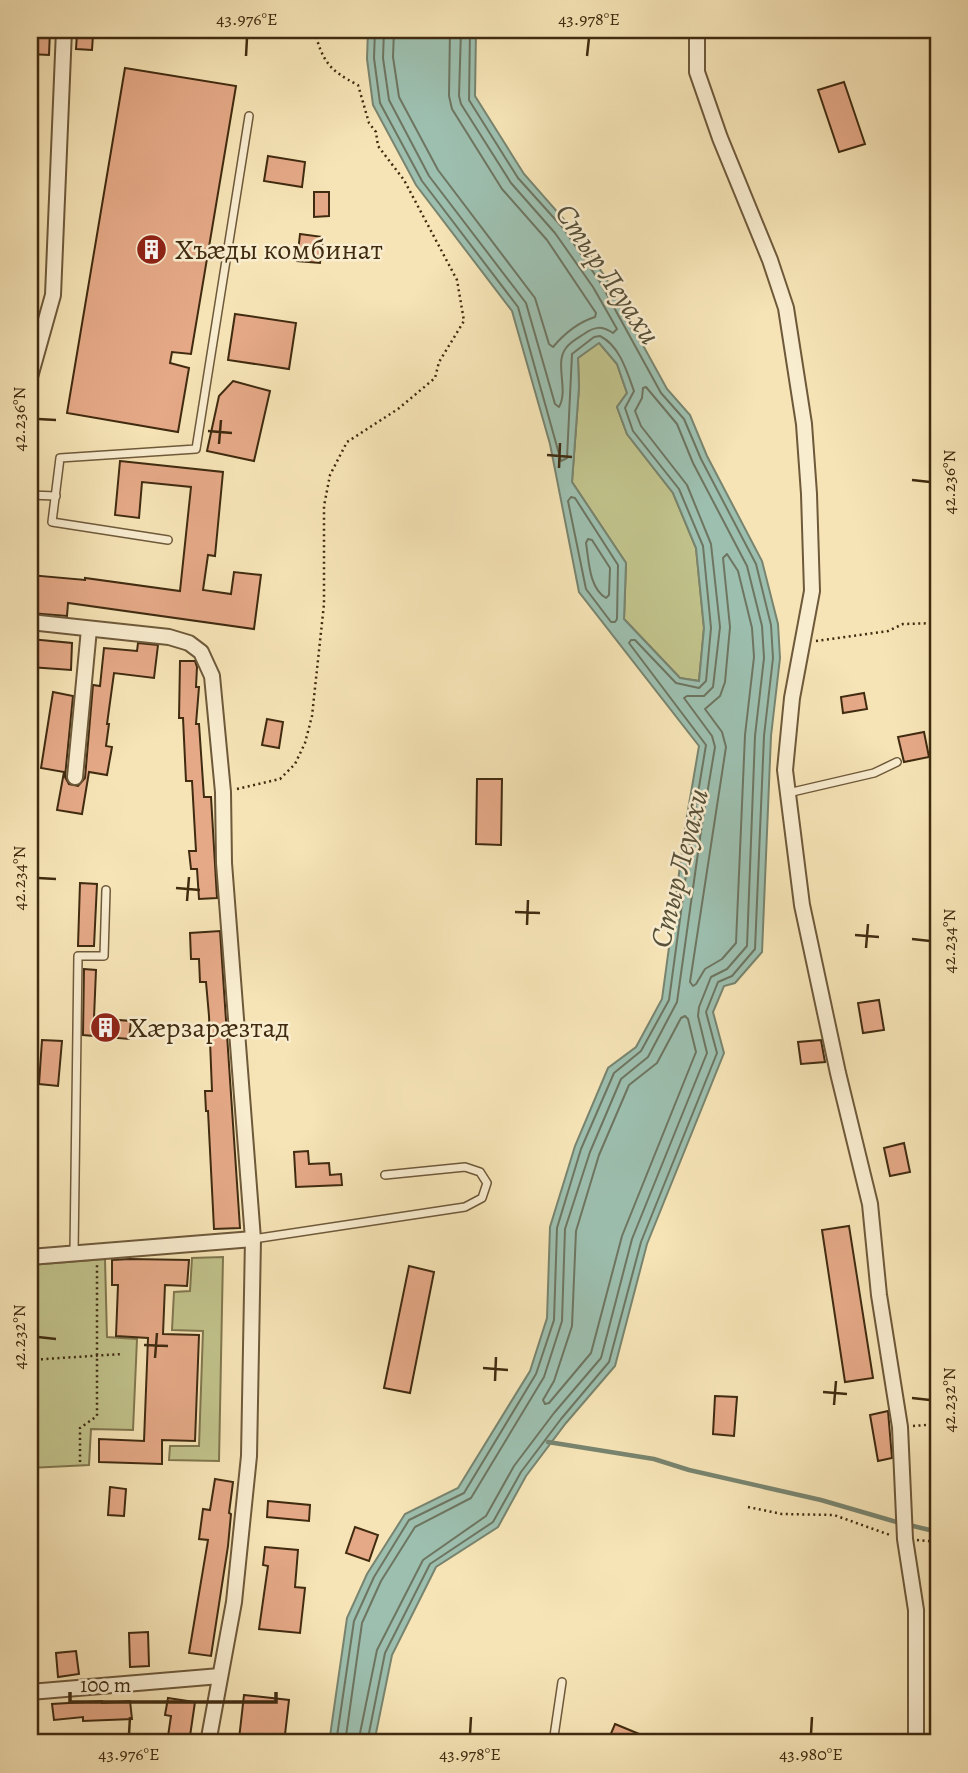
<svg xmlns="http://www.w3.org/2000/svg" width="968" height="1773" font-family="Alegreya,serif">
<style>
.green{fill:#c1c28b;stroke:#80764e;stroke-width:2}
.water{fill:#9dbfaf;stroke:#78846f;stroke-width:2;fill-rule:evenodd}
.lines{fill:none;stroke-linecap:round;stroke-linejoin:round}
.shore{stroke:#6e7560;stroke-width:2}
.stream{stroke:#78846f;stroke-width:4.5}
.building{fill:#e5a987;stroke:#402b10;stroke-width:2}
.service-casing{stroke:#6e593a;stroke-width:10}
.minor-casing{stroke:#6e593a;stroke-width:18}
.path{stroke:#402b10;stroke-width:2.5;stroke-dasharray:2 3.5;stroke-linecap:butt}
.service{stroke:#f9edd0;stroke-width:7}
.minor{stroke:#f9edd0;stroke-width:14}
.ticks{fill:none;stroke:#402b10;stroke-width:2.5}
.labels{text-anchor:middle;dominant-baseline:central;stroke-width:5;stroke-linejoin:round;paint-order:stroke}
.poi-label{font-size:28px;fill:#402b10;stroke:#f9edd0;text-anchor:start}
.water-label{font-size:30px;font-style:italic;fill:#575038;stroke:#f9edd0}
.neatline{fill:none;stroke:#402b10;stroke-width:2.5}
.ticks-label{font-size:18px;text-anchor:middle;fill:#402b10}
</style>
<rect width="100%" height="100%" fill="#f6e4b6"/>
<filter id="stains"><feTurbulence type="fractalNoise" baseFrequency=".00286" numOctaves="4"/><feColorMatrix values="0 0 0 0 .2 0 0 0 0 .09 0 0 0 0 .02 0 0 0 .5 -.17"/></filter>
<radialGradient id="worn" r=".72"><stop offset=".6" stop-color="#630" stop-opacity="0"/><stop offset="1" stop-color="#630" stop-opacity=".3"/></radialGradient>
<g class="green">
<path d="M599 342 617 364 627 393 617 407 627 434 673 493 696 548 704 628 699 681 680 678 624 619 626 563 572 482 579 387 578 358Z"/>
<path d="M223 1257 219 1461 169 1460 170 1446H199L203 1331 172 1330 174 1292 190 1291 192 1258Z"/>
<path d="M105 1259 107 1337 137 1339 133 1430 91 1429 89 1465 30 1468V1265Z"/>
</g>
<path class="water" d="M368 30H476L475 96 524 174 568 224 606 278 667 389 690 415 707 456 762 561 778 624 780 658 771 736 762 952 735 983 724 986 713 1012 724 1053 647 1244 615 1366 566 1423 526 1476 498 1527 436 1567 392 1655 374 1743H329L347 1618 367 1574 405 1514 458 1488 530 1371 547 1318 550 1227 575 1146 608 1068 636 1047 662 999 686 822 699 746 579 592 550 444 512 311 416 185 373 105 367 59ZM599 343 617 364 627 393 617 407 627 434 673 493 696 548 704 628 699 681 680 678 624 619 626 563 572 482 579 387 578 358Z"/>
<g class="lines">
<g class="shore">
<path d="M384 30 383 58 389 100 429 176 526 303 555 404 559 407C569 390 554 363 566 348 570 342 578 338 584 334 595 326 602 326 613 333L617 329 593 287 555 233 511 183 461 104 459 96 461 30"/>
<path d="M394 30 393 57 399 97 438 170 535 298 549 344 553 347C564 334 579 322 595 317L596 313 547 240 502 189 452 109 449 96 450 30"/>
<path d="M571 497 575 498 618 565 617 619 615 622H611L586 589 568 501Z"/>
<path d="M588 539 592 540 610 568 609 595 606 598C589 588 589 561 586 543Z"/>
<path d="M727 554 738 571 752 628 754 657 745 735 736 943 722 959 705 969 696 984 693 986 690 982 726 747 722 732 705 709 720 696 725 682 730 627 723 558Z"/>
<path d="M685 1016 688 1019 696 1052 622 1236 591 1353 549 1403 545 1404 543 1400 554 1381 572 1326 576 1231 599 1155 629 1085 657 1063 681 1018Z"/>
<path d="M336 1743 354 1621 374 1577 409 1520 464 1493 536 1374 554 1320 557 1228 581 1149 614 1073 641 1051 669 1000 693 823 706 745 629 643 631 640H635L676 683 699 688 706 681 711 628 703 546 679 489 633 431 625 408 634 391C627 372 620 346 600 336L594 337 572 354 567 458 561 461 518 307 422 181 380 103 374 58 375 30"/>
<path d="M345 1743 362 1623 381 1581 415 1527 471 1498 544 1377 562 1321 565 1229 590 1152 621 1079 648 1057 677 1002 702 824 715 747 712 736 684 698 687 696H704L713 687 720 627 711 544 687 485 641 426 635 411 642 398 643 388 646 387 677 424 693 463 747 566 762 626 764 658 755 736 747 946 727 969 711 977 699 1007 698 1016 707 1053 632 1239 601 1358 554 1413 514 1466 486 1516 423 1560 377 1650 358 1743"/>
<path d="M367 1743 385 1653 430 1564 493 1522 521 1472 561 1419 609 1362 641 1242 717 1053 706 1012 718 982 732 976 755 949 764 736 773 658 771 625 756 564 701 459 684 419 661 393 600 282 563 228 518 178 469 100 470 30"/>
</g>
<g class="stream">
<path d="M548 1442 654 1459 689 1470 821 1500 900 1523"/>
<path d="M909 1525 938 1532"/>
</g>
</g>
<g class="building">
<path d="M30 30H50L49 55 30 54Z"/>
<path d="M77 34 93 35 92 50 76 49Z"/>
<path d="M125 68 236 86 191 354 172 352 170 363 189 368 178 432 67 413Z"/>
<path d="M844 82 865 144 839 152 818 90Z"/>
<path d="M268 156 305 162 302 187 264 181Z"/>
<path d="M314 192H329V216L314 217Z"/>
<path d="M300 234 323 237 320 263 297 261Z"/>
<path d="M235 314 296 323 289 369 228 360Z"/>
<path d="M233 381 270 391 254 461 207 451 219 396Z"/>
<path d="M120 461 223 472 215 556 208 555 203 590 231 594 234 572 261 575 254 629 68 603 67 616 30 613V575L85 580V578L180 591 191 487 142 482 139 518 115 515Z"/>
<path d="M30 639 72 643 71 670 30 667Z"/>
<path d="M138 643 158 645 154 678 114 673 107 724H109L106 746 112 747 107 775 89 772 82 814 57 810 64 772 41 768 53 692 73 696 65 777 69 784 78 786 85 778 93 685 100 686 104 648 137 651Z"/>
<path d="M180 661H195L197 667 196 687H199L196 724H199L204 797H211L217 898 199 899 197 869H191L189 851H196L192 781H186L183 718H179Z"/>
<path d="M864 693 867 709 843 713 841 697Z"/>
<path d="M267 719 283 722 279 748 262 745Z"/>
<path d="M924 732 929 757 904 762 898 737Z"/>
<path d="M477 779H502L501 845 476 844Z"/>
<path d="M80 883 97 884 94 946H78Z"/>
<path d="M220 931 240 1228 214 1229 208 1111H206L205 1091H212L209 1016 206 982H200L199 959H191L190 933Z"/>
<path d="M84 969 96 970 94 1018 131 1021 129 1039 83 1035Z"/>
<path d="M879 1000 884 1030 863 1033 858 1003Z"/>
<path d="M42 1040 62 1041 58 1086 39 1084Z"/>
<path d="M821 1040 825 1062 801 1064 798 1042Z"/>
<path d="M904 1143 910 1172 890 1176 884 1148Z"/>
<path d="M308 1151 309 1164 329 1163 330 1175 341 1174 342 1185 296 1187 294 1152Z"/>
<path d="M849 1226 873 1378 845 1382 822 1230Z"/>
<path d="M130 1259 189 1260 187 1286 165 1285 163 1334 199 1335 195 1441 162 1440V1464L99 1462V1439L144 1441 148 1338 116 1336 118 1285H112V1260Z"/>
<path d="M409 1266 434 1272 410 1393 384 1388Z"/>
<path d="M715 1396 737 1397 734 1436 713 1434Z"/>
<path d="M888 1411 892 1458 878 1461 870 1415Z"/>
<path d="M215 1479 233 1482 229 1513 231 1514 228 1546 211 1656 189 1653 208 1540 199 1539 203 1509 210 1510Z"/>
<path d="M110 1487 126 1489 124 1516 108 1515Z"/>
<path d="M268 1501 310 1505 309 1521 267 1517Z"/>
<path d="M355 1527 378 1535 369 1561 346 1553Z"/>
<path d="M265 1547 298 1550 295 1587 305 1588 300 1633 259 1629 268 1566 263 1565Z"/>
<path d="M148 1632 149 1666 130 1667 129 1633Z"/>
<path d="M76 1651 79 1674 58 1677 56 1653Z"/>
<path d="M244 1695 289 1700 284 1743H245V1740L239 1739Z"/>
<path d="M168 1698 195 1702 189 1743H167L171 1716 165 1715Z"/>
<path d="M102 1701V1703L130 1701 132 1719 83 1721V1717L54 1720 52 1704Z"/>
<path d="M615 1724 661 1743H607Z"/>
</g>
<g class="lines">
<defs>
<g id="service">
<path d="M30 495 56 496"/>
<path d="M168 540 52 522 60 458 196 449 249 116"/>
<path d="M788 793 874 773 897 762"/>
<path d="M253 1239 465 1207 482 1198 487 1183 480 1172 465 1167 385 1175"/>
<path d="M74 1253 78 956H104L106 890"/>
<path d="M553 1743 562 1682"/>
</g>
<g id="minor">
<path d="M697 30V72L720 138 770 260 786 308 804 424 809 494 812 591 792 698 785 770 802 905 838 1073 870 1204 879 1295 900 1427 905 1539 916 1610V1743"/>
<path d="M30 377 53 295 64 30"/>
<path d="M30 622 169 637 189 643 201 652 212 676 223 792 224 863 253 1239 249 1456 234 1602 208 1743"/>
<path d="M75 777 89 629"/>
<path d="M30 1257 253 1239"/>
<path d="M30 1692 220 1676"/>
</g>
</defs>
<use href="#service" class="service-casing"/>
<use href="#minor" class="minor-casing"/>
<g class="path">
<path d="M816 641 888 631 903 624 938 623"/>
<path d="M237 789 280 779 295 764 305 743 312 716 324 604V506L330 475 347 442 398 409 435 378 439 362 464 321 457 280 404 180 378 146 376 132 369 123 358 85C328 70 323 61 314 30"/>
<path d="M30 1360 122 1354"/>
<path d="M913 1426 938 1424"/>
<path d="M80 1462V1428L97 1416V1265"/>
<path d="M748 1507 782 1514 834 1515 890 1535"/>
<path d="M917 1540 938 1542"/>
</g>
<use href="#service" class="service"/>
<use href="#minor" class="minor"/>
</g>
<path class="ticks" d="M246 56 247 38M587 56 589 38M38 419 56 420M208 431 232 433M219 444 221 420M547 455 572 457M559 468 560 443M912 480 930 482M38 878 56 879M176 888 200 890M187 901 189 877M515 912 540 913M527 925 528 900M855 935 879 937M912 939 930 941M866 948 868 924M38 1337 56 1339M144 1345 168 1346M155 1358 157 1333M483 1368 508 1370M495 1381 496 1357M823 1392 847 1394M912 1398 930 1400M834 1405 836 1381M129 1734 130 1717M470 1734 471 1717M811 1734 812 1717"/>
<defs>
<symbol id="building-disc" viewBox="-11 -11 22 22"><circle r="9.5" fill="#8f2418" stroke="#f9edd0"/><path d="M-4-6H4V6H1V3H-1V6H-4ZM-2.5-4.3h1.7v1.8h-1.7ZM.8-4.3h1.7v1.8H.8ZM-2.5-1h1.7V.8h-1.7ZM.8-1h1.7V.8H.8Z" fill="#fff"/></symbol>
</defs>
<g fill-rule="evenodd">
<use href="#building-disc" x="134" y="232" width="35" height="35"/>
<use href="#building-disc" x="88" y="1010" width="35" height="35"/>
</g>
<g class="labels">
<g class="poi-label">
<text x="175" y="250">Хъæды комбинат</text>
<text x="129" y="1028">Хæрзарæзтад</text>
</g>
<g class="water-label">
<text transform="translate(608 274) rotate(56)">Стыр Леуахи</text>
<text transform="translate(679 868) rotate(-76)">Стыр Леуахи</text>
</g>
</g>
<rect width="968" height="1773" fill="none" stroke="#f6e4b6" stroke-width="77"/>
<path d="M70 1692v10h206v-10" fill="none" stroke="#402b10" stroke-width="3.5"/>
<text x="80" y="1692" font-size="21" fill="#402b10" stroke="#f9edd0" stroke-width="5" paint-order="stroke">100 m</text>
<rect x="38" y="38" width="892" height="1696" class="neatline"/>
<g class="ticks-label">
<text x="247" y="25">43.976°E</text>
<text x="589" y="25">43.978°E</text>
<text transform="translate(19 419) rotate(-90)" y="6">42.236°N</text>
<text transform="translate(949 482) rotate(-90)" y="6">42.236°N</text>
<text transform="translate(19 878) rotate(-90)" y="6">42.234°N</text>
<text transform="translate(949 941) rotate(-90)" y="6">42.234°N</text>
<text transform="translate(19 1337) rotate(-90)" y="6">42.232°N</text>
<text transform="translate(949 1400) rotate(-90)" y="6">42.232°N</text>
<text x="129" y="1760">43.976°E</text>
<text x="470" y="1760">43.978°E</text>
<text x="811" y="1760">43.980°E</text>
</g>
<rect width="100%" height="100%" filter="url(#stains)"/>
<rect width="100%" height="100%" fill="url(#worn)"/>
</svg>
